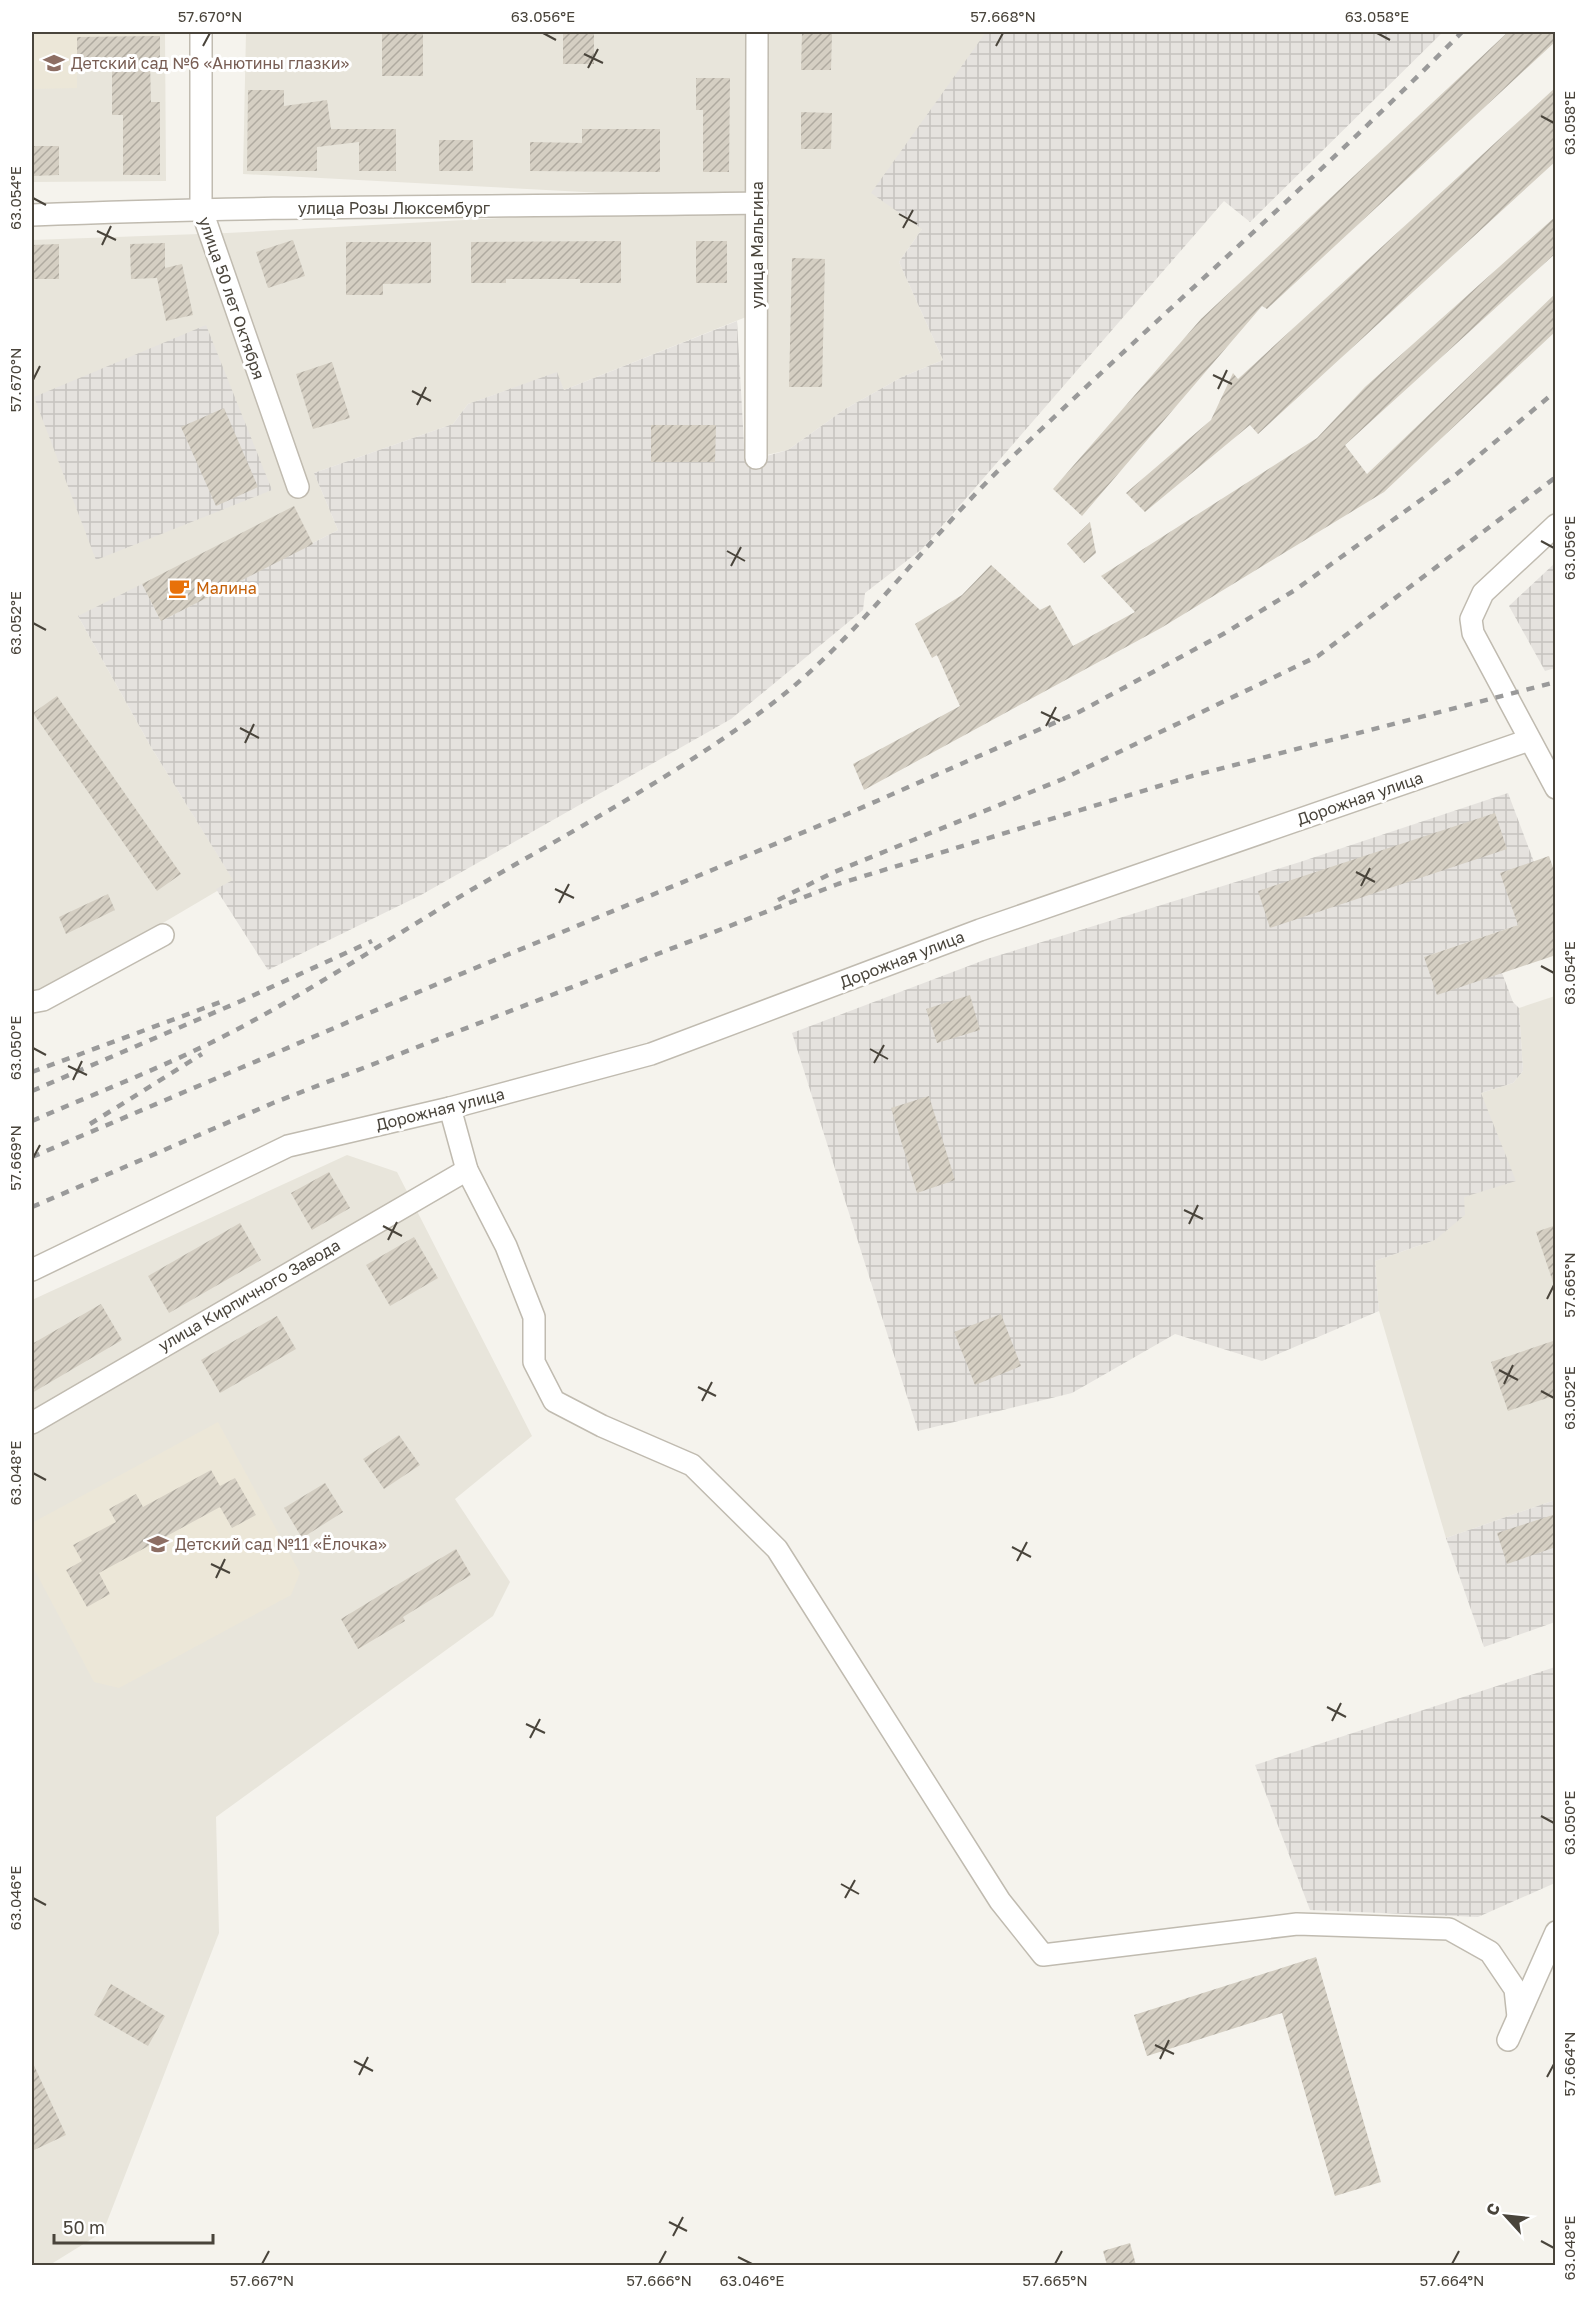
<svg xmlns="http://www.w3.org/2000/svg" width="1587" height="2297" font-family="'Golos Text',sans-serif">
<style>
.residential{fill:#e8e5db}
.industrial{fill:url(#industrial-grid)}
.education{fill:#ece7d8}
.building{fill:url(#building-hatch)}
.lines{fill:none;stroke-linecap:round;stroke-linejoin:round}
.minor-casing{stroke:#c0bbb0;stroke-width:24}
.minor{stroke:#fff;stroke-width:21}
.rail{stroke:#9a9a9a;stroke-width:4.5;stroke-dasharray:8 8;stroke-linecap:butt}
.ticks{fill:none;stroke:#49443b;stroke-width:2}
.labels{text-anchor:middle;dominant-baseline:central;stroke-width:6;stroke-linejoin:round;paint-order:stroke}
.education-label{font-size:16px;fill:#785e54;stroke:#fff;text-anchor:start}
.street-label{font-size:16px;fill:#49443b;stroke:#fff}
.food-label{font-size:16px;fill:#c56008;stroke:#fff;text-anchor:start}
.neatline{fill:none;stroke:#49443b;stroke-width:2}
.ticks-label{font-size:15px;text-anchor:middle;fill:#49443b}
</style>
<defs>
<pattern id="industrial-grid" width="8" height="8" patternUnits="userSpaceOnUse" patternTransform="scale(1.5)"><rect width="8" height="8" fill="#e5e2de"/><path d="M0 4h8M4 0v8" fill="none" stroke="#c6c3bf"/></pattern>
<pattern id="building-hatch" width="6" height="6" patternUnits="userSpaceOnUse" patternTransform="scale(1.5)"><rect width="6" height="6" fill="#d5cfc3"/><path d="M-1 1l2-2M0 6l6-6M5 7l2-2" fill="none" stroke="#afaaa0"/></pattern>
</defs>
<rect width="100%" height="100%" fill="#f5f3ed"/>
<g class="residential">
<path d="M32 32H165L166 181 32 182Z"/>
<path d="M246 32H756L755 201 243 174Z"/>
<path d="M761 32H986L922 229 899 262 943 360 902 377 845 409 788 450 762 456Z"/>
<path d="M756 204V313L564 390 556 373 468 404 453 424 314 473 338 530 161 621 78 616 151 747 234 881 41 995 32 997V240L227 233Z"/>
<path d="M1555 996V1500L1446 1538 1379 1311 1375 1261 1435 1240 1464 1197 1481 1093 1513 1083 1523 1071 1519 1008Z"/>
<path d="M347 1155 397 1172 532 1436 455 1499 510 1582 493 1616 216 1817 219 1933 103 2232 48 2266 32 2265V1300Z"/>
</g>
<g class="industrial">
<path d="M986 32H1443L1250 222 1224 201 922 549 865 593 863 610 731 719 421 895 268 970 216 889 233 880 151 747 78 616 142 584 161 621 338 530 314 473 453 424 468 404 557 372 564 390 737 321 745 462 788 450 845 409 902 377 943 360 899 262 922 229 871 193Z"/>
<path d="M206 325 272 490 96 560 34 397Z"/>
<path d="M1555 563V668L1545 671 1509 606Z"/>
<path d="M1508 793 1534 862 1518 925 1424 957 1502 973 1513 1002 1519 1008 1523 1071 1513 1083 1481 1093 1516 1181 1464 1197 1465 1215 1435 1240 1375 1261 1379 1311 1262 1361 1175 1334 1072 1393 918 1431 792 1033 987 959 1300 862Z"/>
<path d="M1555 1500V1622L1484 1647 1446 1538Z"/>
<path d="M1555 1667V1883L1478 1917 1310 1910 1255 1765Z"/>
</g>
<g class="education">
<path d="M32 32H160V36L77 37V88L32 89Z"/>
<path d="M218 1422 300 1573 291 1595 119 1688 94 1682 32 1565V1523Z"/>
</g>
<g class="building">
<rect x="382" y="32" width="41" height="44"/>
<rect x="563" y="32" width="31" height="32"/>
<path d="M1508 32H1556V41L1267 309 1262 306 1082 516 1053 489 1201 319Z"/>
<path d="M802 33 832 34 831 70H801Z"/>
<path d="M160 36V63H150L151 102H160V175H123V115H112V63H77V37Z"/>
<path d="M696 78H730L729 172H703V110H696Z"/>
<path d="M1556 87V161L1258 434 1250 425 1145 512 1126 493 1211 420 1233 373 1238 379Z"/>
<path d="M248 90H284V106L327 100 331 129H396V171H359V142L317 147V171H247Z"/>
<path d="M801 112 832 113 831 149H801Z"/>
<path d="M582 129H660V172L530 171V142L582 143Z"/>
<rect x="439" y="140" width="34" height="31"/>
<path d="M32 146H59V175L32 176Z"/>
<path d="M1556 216V253L1345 445 1367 474 1556 293V331L1384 492 1161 628 864 790 853 764 960 706 937 655 932 658 915 624 962 595 991 565 1040 610 1050 605 1073 646 1135 612 1101 576 1317 438 1365 387Z"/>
<path d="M293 240 305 276 268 288 256 252Z"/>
<path d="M621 241V283H580V279H506V283H471V242Z"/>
<rect x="696" y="241" width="31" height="42"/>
<path d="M346 242H431V283L383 284V295H346Z"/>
<path d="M165 243V268L182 264 193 315 166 321 157 278 131 279 130 244Z"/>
<path d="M59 244V279H32V245Z"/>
<path d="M792 258 825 259 822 387H789Z"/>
<path d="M332 362 350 418 313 429 296 374Z"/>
<path d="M224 408 258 487 216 506 181 427Z"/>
<path d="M651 425H716L715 462H651Z"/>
<path d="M294 506 313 544 161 621 142 584Z"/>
<path d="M1090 522 1096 553 1084 563 1067 544Z"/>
<path d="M57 696 181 874 157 891 33 713Z"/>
<path d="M1495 813 1507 849 1270 928 1258 891Z"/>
<path d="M1549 856 1556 876V955L1437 995 1424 957 1518 925 1500 873Z"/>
<path d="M108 894 115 910 66 934 59 917Z"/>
<path d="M970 995 980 1030 937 1043 926 1009Z"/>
<path d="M929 1096 955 1180 917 1193 891 1108Z"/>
<path d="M329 1172 350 1208 312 1230 291 1193Z"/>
<path d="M240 1223 261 1260 169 1313 148 1276Z"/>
<path d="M1556 1225V1282H1553L1536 1232Z"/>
<path d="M414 1237 438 1278 390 1306 366 1265Z"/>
<path d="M101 1304 122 1340 32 1393V1344Z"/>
<path d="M1001 1314 1021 1366 975 1385 954 1332Z"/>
<path d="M277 1316 296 1349 220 1393 201 1360Z"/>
<path d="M1556 1340V1395L1508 1411 1491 1362Z"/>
<path d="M399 1435 420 1465 384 1489 363 1459Z"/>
<path d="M211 1470 220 1486 235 1478 256 1515 232 1528 220 1507 99 1573 110 1594 87 1607 66 1570 82 1561 73 1545 116 1522 109 1509 136 1494 143 1507Z"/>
<path d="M325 1483 343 1512 302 1538 284 1508Z"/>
<path d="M1556 1514V1547L1507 1564 1497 1533Z"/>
<path d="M456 1549 471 1575 403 1617 405 1621 358 1649 341 1619Z"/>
<path d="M1316 1957 1381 2182 1335 2196 1282 2013 1147 2056 1134 2015Z"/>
<path d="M111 1984 165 2016 148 2046 94 2015Z"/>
<path d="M32 2061 66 2135 32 2151Z"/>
<path d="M1130 2243 1136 2265H1107L1103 2251Z"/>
</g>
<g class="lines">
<defs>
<g id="minor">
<path d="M201 32V208L298 487"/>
<path d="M32 215C273 205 515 207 757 203"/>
<path d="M756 458 757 32"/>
<path d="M1556 525 1483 593 1471 619 1473 633 1556 788"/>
<path d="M32 1002 43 1000 163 935"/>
<path d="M450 1108 467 1170 506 1246 534 1317V1362L554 1401 602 1426 692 1465 777 1549 1000 1901 1043 1955 1297 1924 1449 1929 1490 1952 1515 1989 1518 2017"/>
<path d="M32 1270 288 1146 450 1108 651 1054 980 930 1529 740"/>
<path d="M32 1423 467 1170"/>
<path d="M1508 2040 1556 1932"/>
</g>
</defs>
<use href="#minor" class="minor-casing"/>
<use href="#minor" class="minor"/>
<g class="rail">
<path d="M778 900 832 873 1063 779 1318 656 1556 477"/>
<path d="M32 1072 226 1000"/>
<path d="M32 1091 241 1001 372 941"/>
<path d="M32 1121C98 1092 167 1066 232 1032 318 987 399 932 483 883 580 827 679 773 769 706 859 638 924 542 1005 464 1156 318 1315 181 1462 32"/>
<path d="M90 1124 202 1054"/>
<path d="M32 1157 456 976 845 815 1079 712 1225 633 1295 590 1453 477 1556 391"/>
<path d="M32 1207 273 1103 838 884 1192 776 1556 682"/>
</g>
</g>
<path class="ticks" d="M543 33 556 40M1377 33 1390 40M203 46 210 33M996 46 1003 33M584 54 603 63M588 68 598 49M1541 116 1554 123M33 198 46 205M899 214 917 224M903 228 913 210M97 231 116 240M102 245 111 226M1213 375 1232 384M33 380 40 366M1218 389 1227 370M412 391 431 401M417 405 426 387M1541 541 1554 548M727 551 745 561M731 566 741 547M33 623 46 630M1041 712 1060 721M1046 726 1056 707M240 728 259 738M245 743 254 724M1356 872 1375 882M1361 886 1370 868M555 889 574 898M559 903 569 884M1541 966 1554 973M33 1048 46 1055M870 1049 888 1059M874 1063 884 1045M68 1066 87 1075M73 1080 82 1061M33 1158 40 1145M1184 1210 1203 1219M1189 1224 1198 1205M383 1226 402 1236M388 1240 397 1222M1547 1299 1554 1285M1499 1370 1518 1380M1504 1384 1513 1365M698 1387 716 1396M1541 1391 1554 1398M702 1401 712 1382M33 1473 46 1480M1012 1547 1031 1557M1017 1561 1027 1542M211 1564 230 1573M216 1578 225 1559M1327 1707 1346 1717M1332 1721 1341 1703M526 1724 545 1733M530 1738 540 1719M1541 1816 1554 1823M841 1884 859 1894M33 1898 46 1905M845 1898 855 1880M1155 2045 1174 2054M1160 2059 1169 2040M354 2061 373 2071M359 2075 368 2057M1547 2077 1554 2064M669 2222 687 2231M673 2236 683 2217M1541 2241 1554 2248M738 2257 752 2264M262 2264 269 2251M659 2264 666 2251M1055 2264 1062 2251M1452 2264 1459 2251"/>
<defs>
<symbol id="school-bare" viewBox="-9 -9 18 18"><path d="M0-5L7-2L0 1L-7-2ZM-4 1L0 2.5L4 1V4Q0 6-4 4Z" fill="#8d6e63" stroke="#fff" stroke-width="2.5" paint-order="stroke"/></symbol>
<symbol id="cafe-bare" viewBox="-9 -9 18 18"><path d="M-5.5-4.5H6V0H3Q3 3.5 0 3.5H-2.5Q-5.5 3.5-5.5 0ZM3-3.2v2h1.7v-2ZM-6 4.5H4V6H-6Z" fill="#e8710a" stroke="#fff" stroke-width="2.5" paint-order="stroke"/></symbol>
</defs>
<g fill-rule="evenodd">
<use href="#school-bare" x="39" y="48" width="30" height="30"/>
<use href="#cafe-bare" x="164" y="573" width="30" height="30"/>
<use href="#school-bare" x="143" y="1529" width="30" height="30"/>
</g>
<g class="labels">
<g class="education-label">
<text x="71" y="63">Детский сад №6 «Анютины глазки»</text>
<text x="175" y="1544">Детский сад №11 «Ёлочка»</text>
</g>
<g class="street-label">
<text x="394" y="208">улица Розы Люксембург</text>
<text transform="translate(757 245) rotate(-90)">улица Мальгина</text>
<text transform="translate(232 298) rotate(71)">улица 50 лет Октября</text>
<text transform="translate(1360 798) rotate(-19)">Дорожная улица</text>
<text transform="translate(902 959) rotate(-21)">Дорожная улица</text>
<text transform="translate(440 1109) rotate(-14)">Дорожная улица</text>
<text transform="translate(249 1295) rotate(-30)">улица Кирпичного Завода</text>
</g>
<g class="food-label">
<text x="196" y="588">Малина</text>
</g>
</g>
<rect width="1587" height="2297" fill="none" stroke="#ffffff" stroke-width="66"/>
<g transform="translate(1506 2216) rotate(297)" stroke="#ffffff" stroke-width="4.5" paint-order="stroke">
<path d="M0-4.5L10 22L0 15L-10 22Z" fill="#49443b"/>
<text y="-9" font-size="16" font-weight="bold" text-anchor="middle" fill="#49443b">С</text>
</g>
<path d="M54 2234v9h159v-9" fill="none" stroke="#49443b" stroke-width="3"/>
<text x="63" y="2234" font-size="18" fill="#49443b" stroke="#ffffff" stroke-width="4.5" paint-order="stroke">50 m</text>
<rect x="33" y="33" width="1521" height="2231" class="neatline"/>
<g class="ticks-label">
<text x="210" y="22">57.670°N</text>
<text x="543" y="22">63.056°E</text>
<text x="1003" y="22">57.668°N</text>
<text x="1377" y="22">63.058°E</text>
<text transform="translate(1570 123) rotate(-90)" y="5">63.058°E</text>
<text transform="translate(16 198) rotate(-90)" y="5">63.054°E</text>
<text transform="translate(16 380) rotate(-90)" y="5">57.670°N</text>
<text transform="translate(1570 548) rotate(-90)" y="5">63.056°E</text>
<text transform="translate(16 623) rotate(-90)" y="5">63.052°E</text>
<text transform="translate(1570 973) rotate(-90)" y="5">63.054°E</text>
<text transform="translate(16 1048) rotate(-90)" y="5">63.050°E</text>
<text transform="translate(16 1158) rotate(-90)" y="5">57.669°N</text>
<text transform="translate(1570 1285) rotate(-90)" y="5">57.665°N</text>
<text transform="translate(1570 1398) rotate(-90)" y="5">63.052°E</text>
<text transform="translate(16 1473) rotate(-90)" y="5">63.048°E</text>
<text transform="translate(1570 1823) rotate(-90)" y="5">63.050°E</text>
<text transform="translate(16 1898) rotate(-90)" y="5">63.046°E</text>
<text transform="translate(1570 2064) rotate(-90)" y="5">57.664°N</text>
<text transform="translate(1570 2248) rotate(-90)" y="5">63.048°E</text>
<text x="262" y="2286">57.667°N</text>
<text x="659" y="2286">57.666°N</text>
<text x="752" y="2286">63.046°E</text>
<text x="1055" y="2286">57.665°N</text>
<text x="1452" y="2286">57.664°N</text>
</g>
</svg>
